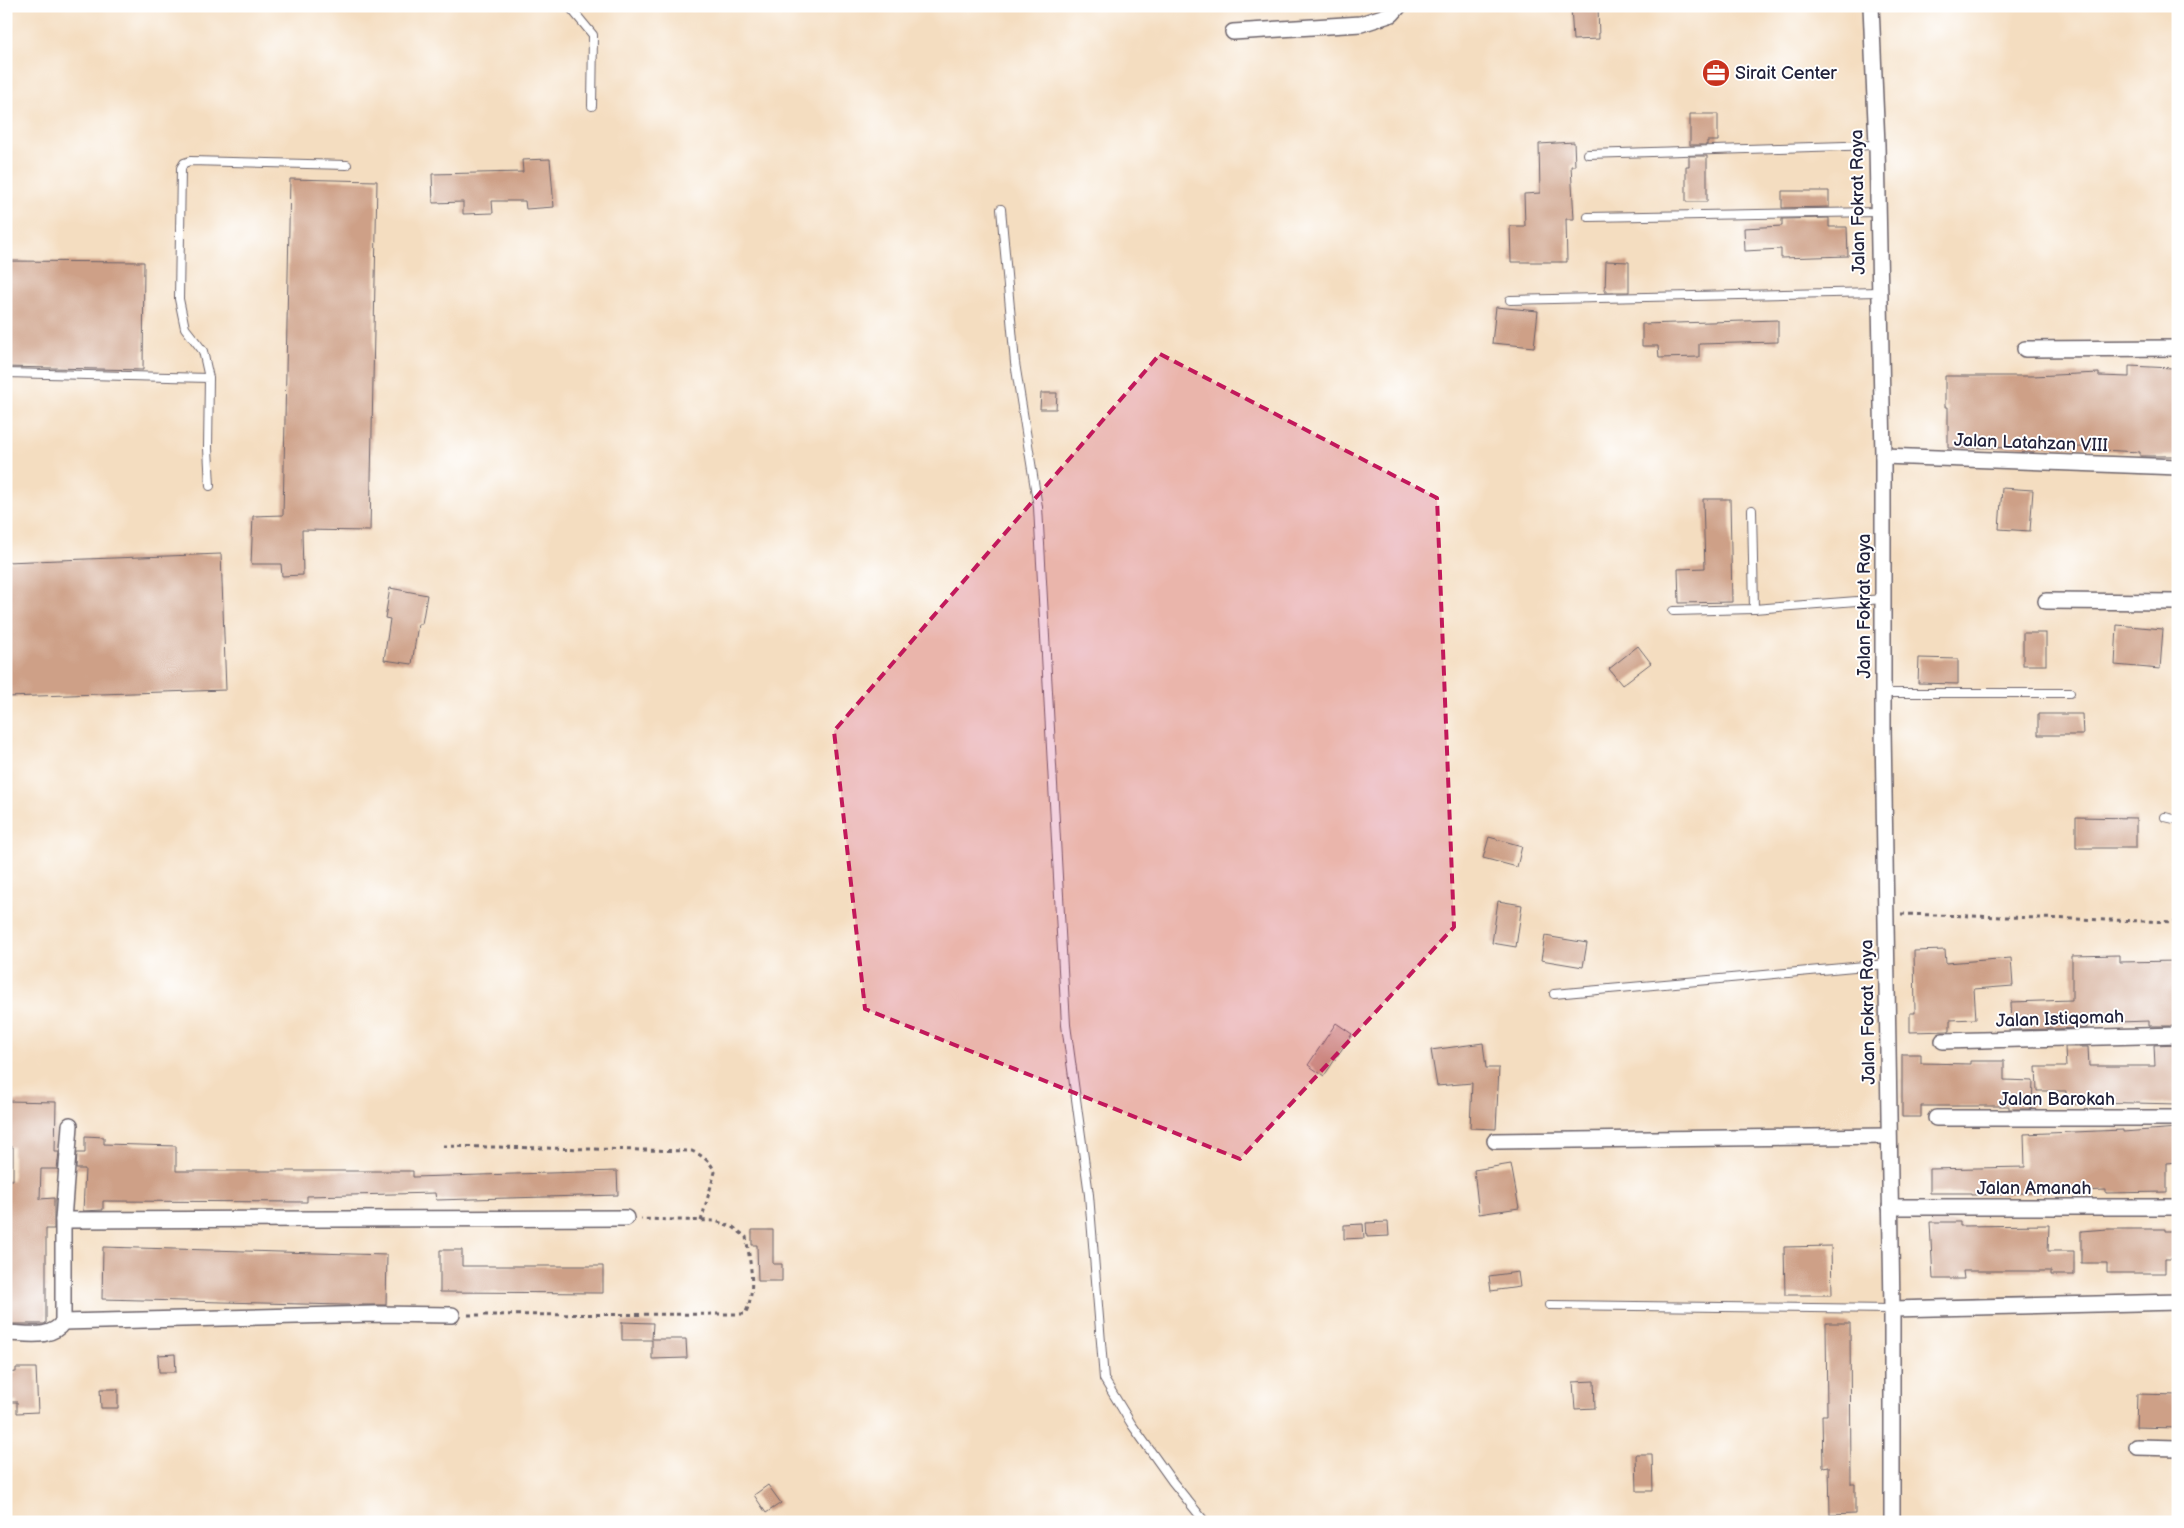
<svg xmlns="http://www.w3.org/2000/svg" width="2184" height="1528" font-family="'Balsamiq Sans',sans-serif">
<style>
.building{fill:#cea087}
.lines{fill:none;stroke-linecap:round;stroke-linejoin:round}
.lane-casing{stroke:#6c636a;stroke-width:10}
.street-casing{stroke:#6c636a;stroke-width:18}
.path{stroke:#6c636a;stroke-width:3;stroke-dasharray:4 4;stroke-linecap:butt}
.lane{stroke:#fff;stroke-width:8}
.street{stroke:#fff;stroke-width:15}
.marked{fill:#c2185b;fill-opacity:0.2;stroke:#c2185b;stroke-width:4;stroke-dasharray:10 6;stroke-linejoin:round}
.labels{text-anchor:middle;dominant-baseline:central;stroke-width:4;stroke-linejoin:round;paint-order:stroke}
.poi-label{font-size:18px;fill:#22223b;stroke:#fff;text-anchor:start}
.street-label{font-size:18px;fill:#22223b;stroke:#fff}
</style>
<rect width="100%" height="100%" fill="#fff"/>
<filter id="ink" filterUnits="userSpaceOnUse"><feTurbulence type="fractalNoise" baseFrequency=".02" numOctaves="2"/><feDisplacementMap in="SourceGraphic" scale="10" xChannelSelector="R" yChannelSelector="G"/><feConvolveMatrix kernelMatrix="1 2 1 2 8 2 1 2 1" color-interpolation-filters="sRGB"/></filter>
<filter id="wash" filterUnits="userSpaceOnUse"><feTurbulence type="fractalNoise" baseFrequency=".0096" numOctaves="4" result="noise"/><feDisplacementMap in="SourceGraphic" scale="20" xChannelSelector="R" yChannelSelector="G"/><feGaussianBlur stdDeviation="1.12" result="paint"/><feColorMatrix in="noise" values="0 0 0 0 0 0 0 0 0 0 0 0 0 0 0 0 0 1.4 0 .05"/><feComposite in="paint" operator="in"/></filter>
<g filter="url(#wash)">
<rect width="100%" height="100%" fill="#f4ddc0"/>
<g id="blocks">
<g class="building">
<path d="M1571 6H1598L1599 39 1573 40Z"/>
<path d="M1690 114H1718V141H1707V145H1690Z"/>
<path d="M1574 142 1575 166H1571L1574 219H1566L1567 262H1511L1510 226H1525L1524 194 1540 193 1539 144Z"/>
<path d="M1689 156H1707V202H1686V166H1689Z"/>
<path d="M550 159 554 207 526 209 525 201H492L493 213 463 214V202L433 203 432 174 523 172 522 160Z"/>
<path d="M290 179 377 181 370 531 302 530 303 575 282 576 281 564H251L253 516 283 515Z"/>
<path d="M1782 191H1829V207L1782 208Z"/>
<path d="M1829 218V227H1847L1848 256 1781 258V249L1745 251 1744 228 1782 226V219Z"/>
<path d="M6 261 144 262 143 370 6 367Z"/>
<path d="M1606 261 1629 262V292H1605Z"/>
<path d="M1496 307 1538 311 1534 347 1492 343Z"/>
<path d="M1778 320V342L1699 344V357L1659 358 1658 346H1642V324Z"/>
<path d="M2129 366 2173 368V375H2178V456H2140V452L2100 450V447L1948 448V407H1945V376H2033L2099 373V376L2129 377Z"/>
<path d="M1041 393H1057L1056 409H1040Z"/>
<path d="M2002 488 2033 490 2030 531 1999 529Z"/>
<path d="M1703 499H1730L1732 602 1679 603 1678 569 1705 568Z"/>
<path d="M221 554 226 690 6 697V562Z"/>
<path d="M390 588 427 595 422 624H418L412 664 384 660 390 619 385 618Z"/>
<path d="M2117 625 2163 629 2160 669 2115 665Z"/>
<rect x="2023" y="633" width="23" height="32"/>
<path d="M1638 646 1651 663 1622 685 1609 669Z"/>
<path d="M1919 658 1958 659V684L1918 683Z"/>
<path d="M2038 714H2082L2083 735H2038Z"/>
<path d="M2076 817 2136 818V848H2076Z"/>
<path d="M1489 837 1522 846 1517 867 1483 858Z"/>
<path d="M1498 901 1522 905 1516 947 1492 943Z"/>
<path d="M1545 936 1587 943 1583 967 1541 960Z"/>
<path d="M1945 950 1946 963 2011 958 2013 986 1974 989 1976 1019 1950 1020V1031L1910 1032V1013H1915L1914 951Z"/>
<path d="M2119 955V962L2178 961V1026H2149V1021L2087 1023V1028L2012 1030 2011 1002 2072 1000V956Z"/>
<path d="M1336 1023 1352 1034 1324 1076 1308 1065Z"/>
<path d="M1483 1043 1486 1068H1499L1496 1129 1470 1128 1472 1083 1437 1086 1431 1050Z"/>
<path d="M2178 1044V1104L2090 1102V1104H2066V1091H2037L2036 1067H2066L2065 1047H2088L2089 1066H2155L2154 1045Z"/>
<path d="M1902 1054H1921V1063L1970 1064V1061H2004V1080L2033 1081 2032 1109H2009V1106H1921V1117H1902Z"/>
<path d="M6 1101 56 1102 55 1152H59L57 1169H41L40 1199 54 1198V1229H46V1323L44 1324H6V1180H13V1147H6Z"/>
<path d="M2178 1128V1162L2167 1163V1192L2106 1193V1190L1971 1195V1193H1930V1169L2025 1167 2024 1134 2123 1130V1132Z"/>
<path d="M85 1136 104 1137V1144L176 1146V1171H413V1177L617 1171 618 1195 436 1200 435 1193 307 1196V1202L103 1201V1210L83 1211 85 1169H76L77 1153H85Z"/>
<path d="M1511 1164 1519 1208 1479 1214 1474 1170Z"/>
<path d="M1388 1222 1389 1236 1367 1237 1366 1223Z"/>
<path d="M1930 1222H1960V1226L2049 1225 2048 1251H2074V1275H2051V1271H1963L1964 1279H1933Z"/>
<path d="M1363 1224 1364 1238 1344 1239V1225Z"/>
<path d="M2107 1229H2165V1231H2178V1259H2165V1273H2107V1263H2081V1231Z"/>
<path d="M752 1230H773V1264H782V1281H758L757 1245H752Z"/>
<path d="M1831 1246 1832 1295H1785L1784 1247Z"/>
<path d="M103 1247 387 1255 386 1305H342L102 1299Z"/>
<path d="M440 1250H462V1266H603V1293L440 1292Z"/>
<path d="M1518 1272 1520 1287 1491 1291 1489 1276Z"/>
<path d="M622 1322 653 1323 652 1339H686L687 1358 652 1359V1340H622Z"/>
<path d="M1826 1323H1850L1851 1484H1855V1514L1830 1515 1829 1466 1823 1467 1822 1415H1827Z"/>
<path d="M175 1354 176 1372H159L158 1355Z"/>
<path d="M16 1368H36L38 1412 17 1413V1402H6V1373L16 1372Z"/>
<path d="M1594 1381 1595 1408 1575 1409 1573 1382Z"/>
<path d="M100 1389H118V1408H101Z"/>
<path d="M2137 1394 2178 1395V1428L2136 1427Z"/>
<path d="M1636 1454H1652L1653 1491H1637Z"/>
<path d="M768 1485 781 1503 766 1513 754 1495Z"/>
</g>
</g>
</g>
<g filter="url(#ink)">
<use href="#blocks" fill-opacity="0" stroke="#6c636a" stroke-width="1"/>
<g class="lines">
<defs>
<g id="lane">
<path d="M569 6 593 35 592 106"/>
<path d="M1588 154 1877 145"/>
<path d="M1001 209 1015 363 1038 507 1066 1025 1089 1195 1104 1379 1132 1425 1172 1481 1205 1522"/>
<path d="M1588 217 1878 212"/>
<path d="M1510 300 1879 292"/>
<path d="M6 373 209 378 208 448 210 486"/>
<path d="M209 378 203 351 185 328 179 299 181 168 184 163 190 161 347 165"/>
<path d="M1752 510 1754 609"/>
<path d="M1673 611 1754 609 1883 599"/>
<path d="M1883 693H2070"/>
<path d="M2165 817 2178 820"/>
<path d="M1554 994 1887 964"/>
<path d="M1549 1305 1892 1309"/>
</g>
<g id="street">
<path d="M1871 6 1877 145 1883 456V728L1892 1309V1522"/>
<path d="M1233 32 1361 24 1392 14 1399 6"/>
<path d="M2025 349 2178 348"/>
<path d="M1883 456 2178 467"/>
<path d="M2046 601 2178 602"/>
<path d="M1943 1041 2178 1035"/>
<path d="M1936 1118H2178"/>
<path d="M1495 1141 1888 1136"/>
<path d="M1890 1207H2178"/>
<path d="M63 1220 626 1218"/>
<path d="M1892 1309 2178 1302"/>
<path d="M63 1322 375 1314 452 1315"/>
<path d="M6 1333C25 1333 51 1340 63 1322V1220L70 1125"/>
<path d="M2137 1447 2178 1448"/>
</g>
</defs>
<use href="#lane" class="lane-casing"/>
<use href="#street" class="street-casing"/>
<g class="path">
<path d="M1901 914 2178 922"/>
<path d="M443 1146 692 1151C703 1156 710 1161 715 1172L701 1221"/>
<path d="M468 1315 745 1314C757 1291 750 1262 746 1237L733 1227 715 1221 641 1219"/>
</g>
<use href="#lane" class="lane"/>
<use href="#street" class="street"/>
</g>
</g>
<path class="marked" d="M1160 354 1437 498 1454 927 1240 1159 865 1009 834 731Z"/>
<defs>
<symbol id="office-disc" viewBox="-11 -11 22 22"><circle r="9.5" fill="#c8321e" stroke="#fff"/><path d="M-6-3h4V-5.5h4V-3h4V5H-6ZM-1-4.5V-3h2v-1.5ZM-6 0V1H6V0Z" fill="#fff"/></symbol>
</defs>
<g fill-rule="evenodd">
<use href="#office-disc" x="1700" y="57" width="32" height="32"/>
</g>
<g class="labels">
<g class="poi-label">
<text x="1735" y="73">Sirait Center</text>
</g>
<g class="street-label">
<text transform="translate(1858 202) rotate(-91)">Jalan Fokrat Raya</text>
<text transform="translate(2031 443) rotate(2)">Jalan Latahzan VIII</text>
<text transform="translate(1864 606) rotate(-90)">Jalan Fokrat Raya</text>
<text transform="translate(1868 1012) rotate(-91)">Jalan Fokrat Raya</text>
<text transform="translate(2060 1019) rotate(-2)">Jalan Istiqomah</text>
<text x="2057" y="1099">Jalan Barokah</text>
<text x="2034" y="1188">Jalan Amanah</text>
</g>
</g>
<rect width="2184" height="1528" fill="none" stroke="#fff" stroke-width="25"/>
</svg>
